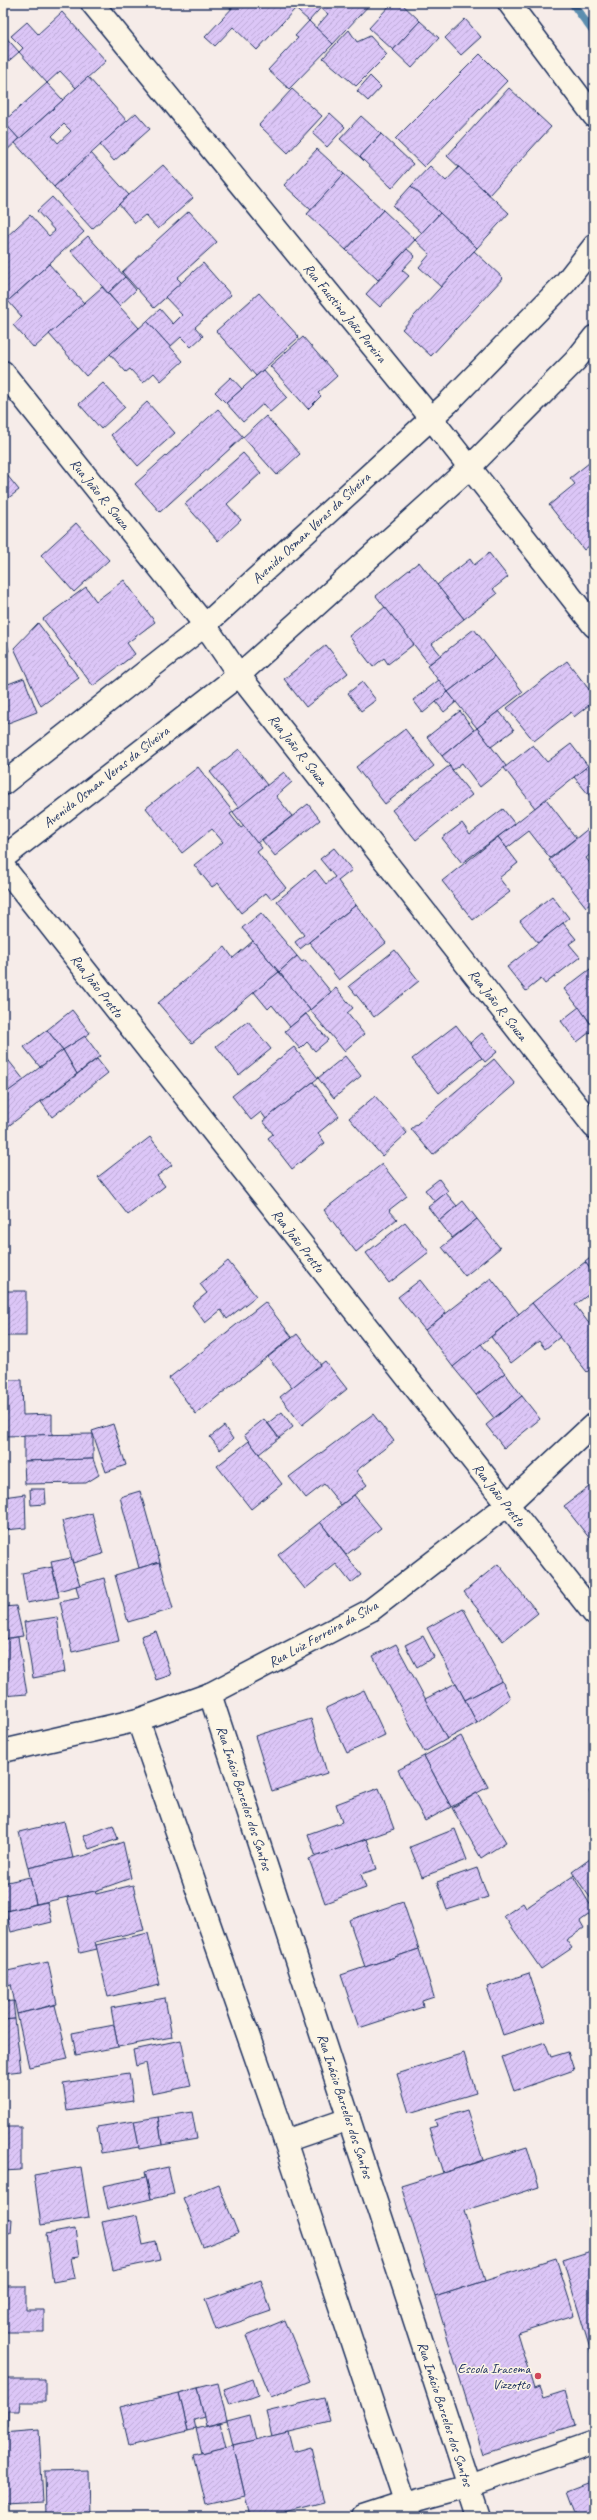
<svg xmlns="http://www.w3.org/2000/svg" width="597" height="2520" font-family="Caveat,sans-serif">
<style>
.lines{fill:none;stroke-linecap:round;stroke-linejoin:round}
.stream{stroke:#5b8eaf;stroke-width:8}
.building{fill:url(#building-hatch);stroke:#1b2f5e;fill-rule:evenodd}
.minor-casing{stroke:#1b2f5e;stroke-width:25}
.major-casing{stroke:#1b2f5e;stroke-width:25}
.minor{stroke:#fcf5e5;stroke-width:22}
.major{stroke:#fcf5e5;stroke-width:22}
.poi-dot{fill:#d1495b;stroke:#fcf5e5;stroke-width:1.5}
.labels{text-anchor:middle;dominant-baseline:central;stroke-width:3;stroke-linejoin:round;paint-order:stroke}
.street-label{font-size:14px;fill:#1b2f5e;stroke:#fcf5e5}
.poi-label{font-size:14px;fill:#1b2f5e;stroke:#fcf5e5;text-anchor:end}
</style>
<defs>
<pattern id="building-hatch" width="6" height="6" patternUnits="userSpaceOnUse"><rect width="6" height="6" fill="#dcc6f7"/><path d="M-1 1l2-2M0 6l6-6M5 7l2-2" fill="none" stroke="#bcaad6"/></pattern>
</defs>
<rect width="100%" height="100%" fill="#f6ece9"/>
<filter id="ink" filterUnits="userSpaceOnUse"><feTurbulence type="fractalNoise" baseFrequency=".025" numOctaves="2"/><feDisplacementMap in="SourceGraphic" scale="8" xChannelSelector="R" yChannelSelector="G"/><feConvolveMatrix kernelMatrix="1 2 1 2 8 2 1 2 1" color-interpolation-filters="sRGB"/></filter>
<g filter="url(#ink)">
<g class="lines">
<path class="stream" d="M572 3 594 33"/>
</g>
<g class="building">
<path d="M224 3H237L231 9Z"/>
<path d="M237 3H289L295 9 257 50 233 27 215 46 205 37Z"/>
<path d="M289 3H325L309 21Z"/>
<path d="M325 3H371L333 44 316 28 328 14 321 8Z"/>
<path d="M392 3H401L420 21 393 50 369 28Z"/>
<path d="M62 12 106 61 76 88 60 71 47 83 19 52 23 48 11 36 27 22 38 34Z"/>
<path d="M465 19 481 37 461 55 445 38Z"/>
<path d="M309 21 333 44 289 89 268 70 298 38 295 36Z"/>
<path d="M420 21 439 38 412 68 393 50Z"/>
<path d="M349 30 357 42 370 36 387 55 356 86 323 58Z"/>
<path d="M3 34 19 52 3 66Z"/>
<path d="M480 54 507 81 424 167 395 139Z"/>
<path d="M370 76 381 87 368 101 357 91Z"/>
<path d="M88 77 127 121 54 187 15 143ZM64 124 71 131 58 143 52 136Z"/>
<path d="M47 83 63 100 19 139 3 122Z"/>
<path d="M509 88 551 127 489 195 447 156Z"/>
<path d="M292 89 322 116 288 153 259 125Z"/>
<path d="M136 113 150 129 114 161 100 145Z"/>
<path d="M330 113 345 127 327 147 312 133Z"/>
<path d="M361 116 381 134 360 157 340 139Z"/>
<path d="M3 121 19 139 3 154Z"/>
<path d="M381 134 413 164 392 188 360 157Z"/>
<path d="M317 149 344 174 311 210 284 185Z"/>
<path d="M91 153 129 195 92 229 54 187Z"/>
<path d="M163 165 193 198 158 229 145 215 135 223 119 204Z"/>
<path d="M430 166 446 181 459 167 509 213 477 248 411 186Z"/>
<path d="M344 174 383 210 346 250 307 214Z"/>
<path d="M411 186 440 213 422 233 393 206Z"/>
<path d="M52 197 84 232 8 301 3 295V240L30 215 49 236 55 231 37 211Z"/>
<path d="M383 210 415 240 378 280 346 250Z"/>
<path d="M189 211 217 242 177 278 182 283 154 308 122 272Z"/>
<path d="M440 213 477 248 441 287 419 267 430 254 415 240Z"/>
<path d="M88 236 125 277 108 293 71 251Z"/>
<path d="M407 249 415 256 402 270 409 276 380 307 366 294Z"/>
<path d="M474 251 503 278 431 356 402 329Z"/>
<path d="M203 263 231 295 195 327 203 336 191 347 181 337 170 347 147 321 160 309 173 324 182 315 165 297Z"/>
<path d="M49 264 84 303 34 348 13 325 22 317 8 301Z"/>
<path d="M125 277 136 290 119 306 108 293Z"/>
<path d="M102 287 139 328 86 376 49 334Z"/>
<path d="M259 293 299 337 256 376 216 331Z"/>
<path d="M147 321 183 361 161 381 154 373 143 383 130 369 126 372 110 354Z"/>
<path d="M303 337 337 376 318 393 321 396 308 409 270 366Z"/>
<path d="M263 370 287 397 270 412 263 404 243 422 226 403Z"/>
<path d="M231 377 242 389 226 403 215 392Z"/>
<path d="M103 383 125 407 101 429 79 404Z"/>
<path d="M147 402 175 433 138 466 111 435Z"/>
<path d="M218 409 243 437 160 512 135 484Z"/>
<path d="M266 416 300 454 277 475 243 437Z"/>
<path d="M243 453 261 473 227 504 241 520 218 541 185 504Z"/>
<path d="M589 463 594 470V542L584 550 549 505 575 484 570 478Z"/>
<path d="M3 470 19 490 3 502Z"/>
<path d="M76 523 109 560 74 592 41 555Z"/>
<path d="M489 553 508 577 493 589 497 594 464 619 437 585 470 559 474 565Z"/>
<path d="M419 562 464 619 432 644 441 655 429 664 376 596Z"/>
<path d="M124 580 155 622 127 643 135 654 93 686 43 619 86 587 96 601Z"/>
<path d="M385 607 414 644 388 664 384 658 373 667 349 636Z"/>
<path d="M38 623 79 678 41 706 14 648Z"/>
<path d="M3 627 9 651 3 654Z"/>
<path d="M474 629 495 656 448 692 427 666Z"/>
<path d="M326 645 348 673 306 707 284 679Z"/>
<path d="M495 656 523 692 477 728 448 692Z"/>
<path d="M567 661 594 696V701L574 717 571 712 534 741 507 708Z"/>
<path d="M3 672 8 684 24 678 37 712 3 725Z"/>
<path d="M439 680 448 692 423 713 413 700Z"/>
<path d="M362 682 376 700 361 711 348 693Z"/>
<path d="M448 692 456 702 444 712 436 702Z"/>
<path d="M460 711 474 730 442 756 427 737Z"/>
<path d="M499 711 514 730 491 747 477 728Z"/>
<path d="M477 728 506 766 480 787 462 763 453 770 442 756Z"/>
<path d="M405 729 434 766 385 804 356 767Z"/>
<path d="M571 744 588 766 535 808 504 768 533 745 547 762Z"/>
<path d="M239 749 267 785 239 808 210 772Z"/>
<path d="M594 761V801L574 777Z"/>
<path d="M449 766 472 795 416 840 392 810Z"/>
<path d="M198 767 233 812 230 814 241 828 244 826 262 848 257 852 286 888 271 899 266 893 241 913 218 883 212 887 194 865 223 842 212 829 182 853 146 808Z"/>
<path d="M284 772 292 782 276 796 292 816 257 843 233 812Z"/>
<path d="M546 799 576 838 550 858 529 831 507 848 498 837Z"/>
<path d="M308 804 320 820 275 856 262 840Z"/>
<path d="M503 809 515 824 462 863 442 838 462 823 470 834Z"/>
<path d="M594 824V851L586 858 594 869V901L586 907 549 860Z"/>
<path d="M498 837 518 863 499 878 510 892 473 920 442 881Z"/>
<path d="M334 848 352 870 338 881 356 905 300 949 295 942 304 935 277 901 315 870 326 884 335 877 320 859Z"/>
<path d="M552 896 569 918 538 943 520 921Z"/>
<path d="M356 905 386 943 339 980 309 942Z"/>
<path d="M261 913 297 956 279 972 242 928Z"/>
<path d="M563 923 576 939 569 944 580 957 545 984 541 979 526 991 507 967Z"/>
<path d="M253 941 279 972 192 1043 158 1003 225 947 233 958Z"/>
<path d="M395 950 419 981 374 1017 349 986Z"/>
<path d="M297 956 302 962 305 960 331 992 310 1010 279 972Z"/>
<path d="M594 966V1027L564 989Z"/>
<path d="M279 972 310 1010 290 1027 272 1005 268 1009 254 992Z"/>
<path d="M336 988 353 1008 347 1013 364 1034 344 1051 310 1010Z"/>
<path d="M579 1007 594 1029 577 1042 561 1021Z"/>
<path d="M72 1010 90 1033 63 1050 47 1030Z"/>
<path d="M306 1014 328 1040 315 1051 307 1042 300 1049 285 1031Z"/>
<path d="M248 1021 271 1049 239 1075 216 1046Z"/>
<path d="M456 1025 482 1058 439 1093 412 1059Z"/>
<path d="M47 1030 63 1050 40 1067 24 1047Z"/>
<path d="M482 1033 497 1052 485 1062 470 1043Z"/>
<path d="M85 1036 100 1056 77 1074 63 1050Z"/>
<path d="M294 1047 318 1078 266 1119 261 1112 251 1120 232 1096Z"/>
<path d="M63 1050 77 1074 3 1130V1095Z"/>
<path d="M3 1053 9 1061 3 1065Z"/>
<path d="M345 1056 361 1076 334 1098 318 1078Z"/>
<path d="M97 1059 108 1073 52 1117 41 1102Z"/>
<path d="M494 1059 515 1084 433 1155 411 1129Z"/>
<path d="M9 1061 24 1080 3 1095V1065Z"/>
<path d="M313 1082 339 1116 318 1133 325 1143 292 1169 268 1138 273 1134 263 1121Z"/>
<path d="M375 1096 407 1133 382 1156 349 1118Z"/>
<path d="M150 1137 172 1165 157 1176 165 1186 128 1215 98 1177Z"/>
<path d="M382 1164 407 1196 389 1210 397 1219 356 1252 324 1210Z"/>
<path d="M439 1179 448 1191 435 1202 425 1190Z"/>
<path d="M446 1193 457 1206 439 1221 428 1207Z"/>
<path d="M463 1201 477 1219 452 1238 439 1221Z"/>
<path d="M477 1219 500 1248 465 1276 442 1247Z"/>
<path d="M405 1222 429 1252 389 1283 366 1253Z"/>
<path d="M594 1255V1274L585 1262Z"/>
<path d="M228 1261 256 1296 227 1319 221 1310 205 1323 192 1305 207 1293 200 1284Z"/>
<path d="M585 1262 594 1274V1290L575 1305 594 1330V1366L587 1372 532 1303Z"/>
<path d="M491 1278 519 1314 453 1367 425 1330Z"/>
<path d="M420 1280 446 1313 425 1330 398 1297Z"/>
<rect x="3" y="1291" width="23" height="45"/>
<path d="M265 1302 292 1337 196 1414 169 1378Z"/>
<path d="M532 1303 560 1337 545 1349 539 1341 511 1363 491 1337Z"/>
<path d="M297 1334 321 1365 292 1388 268 1357Z"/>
<path d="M481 1344 505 1373 476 1395 453 1367Z"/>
<path d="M325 1361 347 1389 302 1425 280 1397Z"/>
<path d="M505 1373 522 1396 494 1418 476 1395Z"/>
<path d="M3 1380H22L23 1415 52 1414V1435L3 1436Z"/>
<path d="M522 1396 540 1419 504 1448 486 1425Z"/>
<path d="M282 1412 293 1427 279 1438 268 1423Z"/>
<path d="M373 1414 394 1441 356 1471 367 1485 341 1505 324 1484 306 1498 289 1477Z"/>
<path d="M264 1419 279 1438 259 1454 244 1435Z"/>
<path d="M113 1424 126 1465 106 1472 92 1431Z"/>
<path d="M224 1426 233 1439 220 1450 210 1437Z"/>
<path d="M93 1434V1459L24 1461V1435Z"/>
<path d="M249 1441 282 1484 251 1509 217 1466Z"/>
<path d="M93 1459 99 1475 86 1483 25 1484 24 1461Z"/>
<path d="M590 1486 594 1488V1544L564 1506Z"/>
<path d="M30 1489H45L46 1504 31 1505Z"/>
<path d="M140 1491 160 1562 139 1568 120 1497Z"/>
<path d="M25 1494 26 1528 5 1530 3 1497Z"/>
<path d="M354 1495 381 1528 346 1555 320 1522Z"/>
<path d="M92 1513 103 1554 73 1563 62 1521Z"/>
<path d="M320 1522 361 1575 351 1583 336 1564 305 1589 278 1555Z"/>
<path d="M71 1558 80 1585 58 1591 51 1562Z"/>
<path d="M160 1562 173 1609 128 1622 115 1575Z"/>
<path d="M498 1564 538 1613 503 1641 464 1592Z"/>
<path d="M52 1567 59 1597 27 1603 22 1573Z"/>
<path d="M104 1578 119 1641 72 1652 60 1602 79 1598 76 1586Z"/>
<path d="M16 1606 23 1636 3 1639V1607Z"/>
<path d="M463 1608 502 1681 465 1700 427 1628Z"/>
<path d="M57 1617 65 1672 33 1678 24 1622Z"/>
<path d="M156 1631 171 1675 156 1680 141 1636Z"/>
<path d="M423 1636 434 1657 417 1667 405 1645Z"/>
<path d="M18 1637 27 1694 3 1696V1639Z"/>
<path d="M396 1644 447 1739 424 1752 373 1656Z"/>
<path d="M502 1681 510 1698 477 1723 465 1700Z"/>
<path d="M456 1683 477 1723 447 1739 425 1699Z"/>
<path d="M364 1690 385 1735 347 1753 326 1708Z"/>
<path d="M311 1719 327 1773 272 1791 255 1736Z"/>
<path d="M461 1736 488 1787 451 1807 424 1756Z"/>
<path d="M424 1756 451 1807 425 1821 398 1770Z"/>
<path d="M379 1788 394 1829 316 1857 308 1834 342 1822 336 1804Z"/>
<path d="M594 1788V1798L589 1791Z"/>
<path d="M477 1793 506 1842 481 1858 452 1808Z"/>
<path d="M64 1821 73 1858 28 1868 19 1832Z"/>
<path d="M113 1825 118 1839 89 1849 83 1836Z"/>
<path d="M455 1829 467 1860 422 1877 410 1847Z"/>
<path d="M367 1839 377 1869 361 1874 366 1888 325 1903 309 1859Z"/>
<path d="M123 1842 131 1878 95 1891 36 1904 28 1868 86 1855Z"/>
<path d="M594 1856V1903L572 1872Z"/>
<path d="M477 1868 488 1897 447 1910 437 1882Z"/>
<path d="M573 1876 594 1911 580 1921 584 1928 566 1940 572 1948 541 1969 504 1916 523 1903 526 1908Z"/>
<path d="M30 1877 36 1904 6 1911 3 1883Z"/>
<path d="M133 1885 144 1930 95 1942 97 1949 80 1953 67 1897 95 1891 96 1894Z"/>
<path d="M47 1902 52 1922 11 1932 6 1911Z"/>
<path d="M403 1902 419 1949 365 1967 349 1920Z"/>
<path d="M148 1933 160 1985 108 1997 96 1945Z"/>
<path d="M419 1949 434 1997 422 2001 423 2007 359 2028 341 1975Z"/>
<path d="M48 1962 57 2004 17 2014 11 1984 3 1986V1972Z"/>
<path d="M529 1973 545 2021 503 2035 487 1987Z"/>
<path d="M165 1998 172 2037 118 2047 111 2008Z"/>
<path d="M13 2001 15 2019 3 2020V2002Z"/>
<path d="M55 2005 68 2059 29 2067 17 2014Z"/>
<path d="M15 2019 21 2071 3 2073V2020Z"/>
<path d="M114 2025 118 2047 76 2055 72 2033Z"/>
<path d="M181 2040 191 2086 152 2094 146 2063 136 2066 133 2050Z"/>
<path d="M545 2042 551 2057 568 2052 574 2070 514 2091 502 2057Z"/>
<path d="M464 2053 476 2093 409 2113 397 2074Z"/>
<path d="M129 2073 133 2101 67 2111 63 2083Z"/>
<path d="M467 2110 483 2160 443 2173 429 2128 437 2126 435 2120Z"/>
<path d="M192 2112 197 2139 162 2145 158 2117Z"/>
<path d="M158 2117 162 2145 139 2149 134 2121Z"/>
<path d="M134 2121 139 2147 101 2153 97 2127Z"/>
<path d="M3 2127H21V2170L3 2171Z"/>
<path d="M527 2147 539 2187 464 2211 485 2281 435 2297 401 2186Z"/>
<path d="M81 2167 89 2217 41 2225 34 2175Z"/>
<path d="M168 2167 174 2194 151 2199 145 2172Z"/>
<path d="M146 2177 151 2199 108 2209 103 2186Z"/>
<path d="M218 2184 238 2233 203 2247 183 2198Z"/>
<path d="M137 2215 143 2245 156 2242 160 2260 113 2270 102 2222Z"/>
<path d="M3 2218 12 2219 11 2233 3 2232Z"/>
<path d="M75 2229 79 2257 71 2258 75 2278 53 2282 46 2234Z"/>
<path d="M594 2250V2362L563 2260Z"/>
<path d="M556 2258 574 2315 517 2333 534 2389 539 2387 543 2398 565 2391 575 2425 483 2454 435 2297Z"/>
<path d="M261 2280 271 2311 216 2330 205 2300Z"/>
<path d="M3 2286H26V2310H44V2332H3Z"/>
<path d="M285 2320 310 2381 271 2397 246 2336Z"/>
<path d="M3 2379H45V2402H20L19 2411H8V2427H3Z"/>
<path d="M253 2379 258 2395 230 2405 224 2389Z"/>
<path d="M218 2383 227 2421 206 2426 197 2388Z"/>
<path d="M197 2388 204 2417 194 2420 196 2429 188 2431 179 2393Z"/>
<path d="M179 2393 188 2431 129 2445 120 2407Z"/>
<path d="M324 2398 330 2422 272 2436 266 2412Z"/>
<path d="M250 2415 256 2440 233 2445 227 2421Z"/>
<path d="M220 2423 226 2447 202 2453 196 2429Z"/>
<path d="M39 2430 43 2502 4 2504 3 2433Z"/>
<path d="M288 2432 293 2452 311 2447 324 2503 268 2517H250L233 2445Z"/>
<path d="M233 2445 245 2496 206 2505 194 2455Z"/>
<path d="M89 2470 90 2517H46L45 2471Z"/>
<path d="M594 2480V2517H578L568 2490Z"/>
</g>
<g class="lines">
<defs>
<g id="minor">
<path d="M92 3 431 418 594 626"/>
<path d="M509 3 594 116"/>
<path d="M3 372 205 625 239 675 594 1127"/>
<path d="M3 866 594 1614"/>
<path d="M210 1694 479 2517"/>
<path d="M138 1720 285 2141 410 2517"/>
<path d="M3 1751 138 1720 210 1694 371 1610 507 1505 594 1424"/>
<path d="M285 2141 349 2119"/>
<path d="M363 2517 406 2503 469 2486 594 2442"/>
</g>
<g id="major">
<path d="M3 784 205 625 448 403 565 283 594 246"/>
<path d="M3 858 239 675 469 468 575 361 594 337"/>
</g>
</defs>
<use href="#minor" class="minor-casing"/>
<use href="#major" class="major-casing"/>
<use href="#minor" class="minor"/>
<use href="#major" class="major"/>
</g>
</g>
<circle class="poi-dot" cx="538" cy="2376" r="4"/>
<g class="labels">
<g class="street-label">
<text transform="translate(345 313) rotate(51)">Rua Faustino João Pereira</text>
<text transform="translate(100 494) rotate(51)">Rua João R. Souza</text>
<text transform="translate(311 528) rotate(-43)">Avenida Osman Veras da Silveira</text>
<text transform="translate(298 750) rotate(52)">Rua João R. Souza</text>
<text transform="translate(106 777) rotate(-38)">Avenida Osman Veras da Silveira</text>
<text transform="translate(97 986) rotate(52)">Rua João Pretto</text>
<text transform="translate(498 1005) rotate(52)">Rua João R. Souza</text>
<text transform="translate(298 1241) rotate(52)">Rua João Pretto</text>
<text transform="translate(499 1495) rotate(52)">Rua João Pretto</text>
<text transform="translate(323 1634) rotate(-29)">Rua Luiz Ferreira da Silva</text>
<text transform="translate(244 1798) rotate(72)">Rua Inácio Barcelos dos Santos</text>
<text transform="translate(345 2106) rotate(72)">Rua Inácio Barcelos dos Santos</text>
<text transform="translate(445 2414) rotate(72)">Rua Inácio Barcelos dos Santos</text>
</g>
<g class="poi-label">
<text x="530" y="2368">Escola Iracema<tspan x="530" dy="16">Vizzotto</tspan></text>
</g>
</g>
<rect width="597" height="2520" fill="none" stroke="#fcf5e5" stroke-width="16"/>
<rect x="8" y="8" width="581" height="2504" fill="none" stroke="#1b2f5e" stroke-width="1.5" filter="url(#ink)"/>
</svg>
